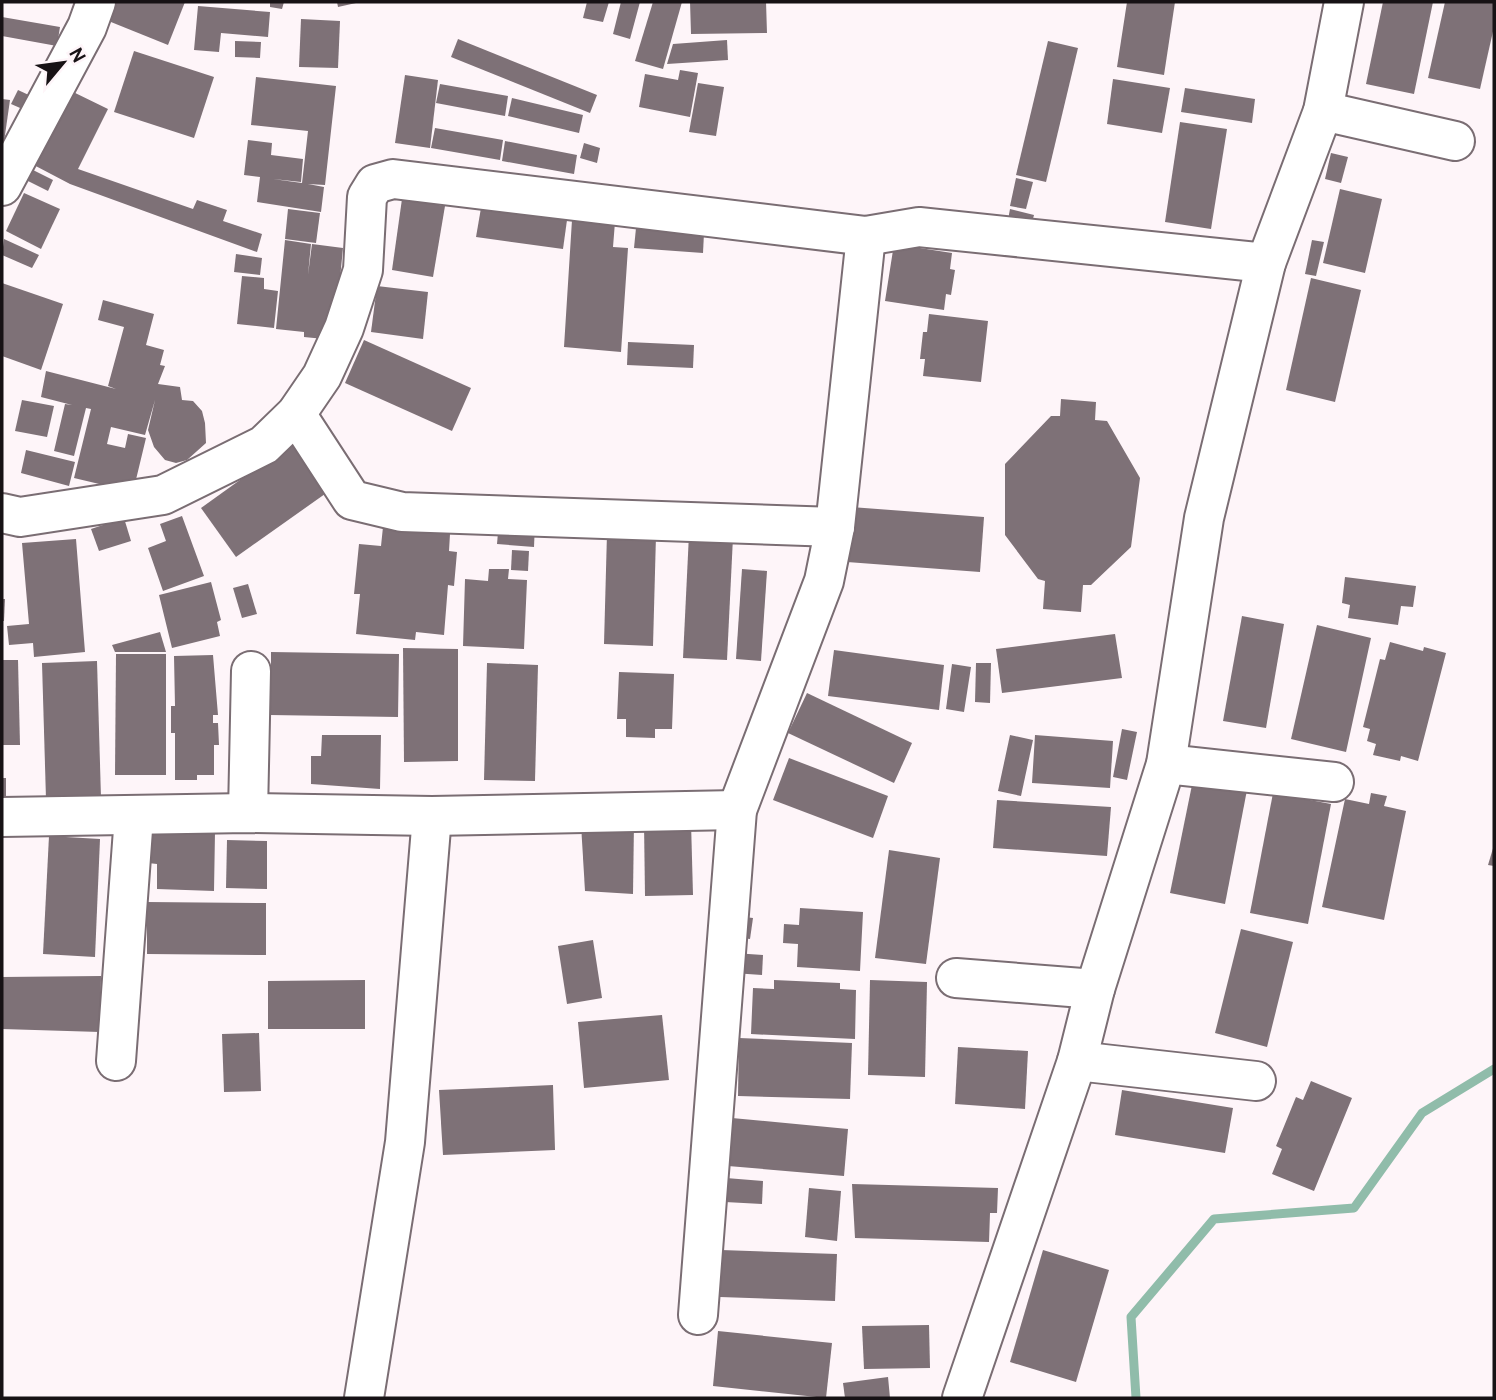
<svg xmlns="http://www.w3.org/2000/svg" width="1496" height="1400" font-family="Overpass,sans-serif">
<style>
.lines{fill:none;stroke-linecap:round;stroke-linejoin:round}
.stream{stroke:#90bcaa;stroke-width:9}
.building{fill:#7e7177}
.minor-casing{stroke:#7a6d73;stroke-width:42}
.minor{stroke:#fff;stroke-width:38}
</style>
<rect width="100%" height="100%" fill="#fef5f9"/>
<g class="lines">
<path class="stream" d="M1136 1398 1131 1317 1214 1219 1354 1208 1422 1113 1494 1069"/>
</g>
<g class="building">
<path d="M114 2H185L168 45 106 20Z"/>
<path d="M270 2H284L282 9 270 7Z"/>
<path d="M337 2H356V3L338 7Z"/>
<path d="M587 2H609L603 22 583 18Z"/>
<path d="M621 2H640L630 39 613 34Z"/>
<path d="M653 2H682L663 69 635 61Z"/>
<path d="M690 2H766L767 33 691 34Z"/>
<path d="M1127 2H1175L1164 75 1117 67Z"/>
<path d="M1383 2H1433L1414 94 1366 84Z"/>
<path d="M1445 2H1494V27L1480 89 1428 78Z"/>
<path d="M198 6 270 12 268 37 221 33 219 52 194 50Z"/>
<path d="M2 17 60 27 57 46 2 36Z"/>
<path d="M301 19 340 21 338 68 299 67Z"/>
<path d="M458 39 597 95 590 113 451 57Z"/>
<path d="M727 40 728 60 667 64 673 44Z"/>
<path d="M235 41 261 42 260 58 235 57Z"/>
<path d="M1048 41 1078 48 1046 182 1016 175Z"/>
<path d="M134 51 214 77 194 138 114 112Z"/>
<path d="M680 70 698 73 690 117 639 107 645 74 678 80Z"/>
<path d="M405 75 438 80 430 148 395 143Z"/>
<path d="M256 77 336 86 325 185 308 184 324 187 321 212 257 202 260 177 244 175 248 140 272 143 271 155 303 159 301 182 273 179 302 183 308 131 251 125Z"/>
<path d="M1113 79 1170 88 1162 133 1107 124Z"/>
<path d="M698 83 724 87 716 136 689 132Z"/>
<path d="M440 84 508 96 505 116 436 103Z"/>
<path d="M1185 88 1255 99 1252 123 1181 112Z"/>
<path d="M67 89 108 109 78 169 193 209 197 200 227 210 223 221 262 234 257 252 70 184 30 163Z"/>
<path d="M18 90 33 97 27 111 11 104Z"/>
<path d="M512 98 583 115 579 133 508 116Z"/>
<path d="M2 99 10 100 3 149H2Z"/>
<path d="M1180 122 1227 129 1211 229 1165 222Z"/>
<path d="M435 128 503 140 500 160 431 148Z"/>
<path d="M505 141 577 155 574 174 502 161Z"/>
<path d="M584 143 600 148 597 163 580 158Z"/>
<path d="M1331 153 1348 157 1341 183 1325 179Z"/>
<path d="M31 169 53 180 48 191 26 180Z"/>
<path d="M1016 178 1033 182 1026 209 1010 206Z"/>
<path d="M1340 189 1382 199 1365 273 1323 263Z"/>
<path d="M24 193 60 209 41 249 6 231Z"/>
<path d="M402 199 445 206 433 277 392 270Z"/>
<path d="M481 208 567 220 563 249 476 237Z"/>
<path d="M288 209 320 213 316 243 285 239Z"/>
<path d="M1010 209 1034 215 1031 226 1008 220Z"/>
<path d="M572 220 615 222 613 247 628 248 621 352 564 347Z"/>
<path d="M636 228 704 233 703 253 634 248Z"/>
<path d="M4 239 39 255 32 268 2 255Z"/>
<path d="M285 240 311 244 308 275 312 244 343 248 334 340 304 337V332L276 329Z"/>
<path d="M1312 240 1324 242 1316 276 1305 274Z"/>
<path d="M894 244 952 253 950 269 955 270 951 295 946 294 944 310 885 301Z"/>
<path d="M236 254 262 258 260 275 234 272Z"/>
<path d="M242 276 264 278V289L278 291 274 328 237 324Z"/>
<path d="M1311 278 1361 290 1335 402 1286 390Z"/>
<path d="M2 283 63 304 41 370 2 356Z"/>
<path d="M377 286 428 292 423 339 371 332Z"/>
<path d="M103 300 154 314 146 345 164 350 160 365 165 366 158 384 180 387 182 400 193 401 202 411 205 423 206 443 187 460 176 463 165 460 154 447 148 430 155 400 145 435 111 427 107 444 125 448 128 434 146 438 133 492 74 478 91 409 86 408 74 456 54 451 65 404 72 405 41 397 46 371 116 389 108 386 124 327 98 320Z"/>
<path d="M929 314 988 321 981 382 923 376 925 359H920L923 332H927Z"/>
<path d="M364 340 471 388 452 431 345 383Z"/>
<path d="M628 342 694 345 693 368 627 365Z"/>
<path d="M1061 399 1096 402 1095 420 1107 421 1140 478 1131 547 1091 585H1083L1081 612 1043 609 1045 581 1038 579 1005 535V464L1051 416H1060Z"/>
<path d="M22 400 54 406 47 437 15 431Z"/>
<path d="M297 439 332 489 236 557 201 508Z"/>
<path d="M26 450 75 462 69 486 21 473Z"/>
<path d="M851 507 984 517 980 572 847 562Z"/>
<path d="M182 516 204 576 163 591 148 548 166 541 160 524Z"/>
<path d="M124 518 131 541 99 551 91 529Z"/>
<path d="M499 521 535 523 534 547 497 544Z"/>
<path d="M383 527 411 530 440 527V533L450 534 449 551 457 552 454 586 448 585 444 635 416 632 415 640 356 634 360 594H354L359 544 381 546Z"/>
<path d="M607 533 656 535 653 646 604 644Z"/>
<path d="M689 534 733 537 727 660 683 658Z"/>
<path d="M76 539 85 652 34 657 33 643 9 645 7 626 29 624 22 543Z"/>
<path d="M512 550 529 551 528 571 511 570Z"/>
<path d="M489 569H509L508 579 527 580 524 649 463 646 465 579 488 581Z"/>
<path d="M742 569 767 571 761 661 736 659Z"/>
<path d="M1345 577 1416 586 1413 607 1401 606 1398 625 1348 618 1350 605 1342 603Z"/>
<path d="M211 582 221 620 217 622 220 636 172 648 159 595Z"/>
<path d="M248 584 257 614 242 618 233 588Z"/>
<path d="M2 599H5L4 621H2Z"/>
<path d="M1242 616 1284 624 1266 728 1223 721Z"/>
<path d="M1317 625 1371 638 1346 752 1291 739Z"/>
<path d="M160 632 166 652H115L112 645Z"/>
<path d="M1115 634 1122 678 1002 693 996 649Z"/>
<path d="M1390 642 1423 651 1424 647 1446 653 1418 761 1401 756 1400 761 1373 755 1376 744 1367 741 1370 729 1363 727 1380 659 1385 660Z"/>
<path d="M403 648 458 649V761L404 762Z"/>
<path d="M834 650 944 665 939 710 828 696Z"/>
<path d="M271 652 399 654 398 717 270 715V693H264V668L271 669Z"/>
<path d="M116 654H166V775H115Z"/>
<path d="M213 655 218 715H213V723H218L219 745H214V775H197V780H175V733H171V706H175L174 656Z"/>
<path d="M2 660H18L20 745H2Z"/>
<path d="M97 661 101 798 46 799 42 663Z"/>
<path d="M487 663 538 665 535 781 484 780Z"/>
<path d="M976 663H991L990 703 975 702Z"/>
<path d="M952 664 971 667 964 712 946 709Z"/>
<path d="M619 672 674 674 672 729H655V738L626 737V719H617Z"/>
<path d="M807 693 912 743 894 783 788 733Z"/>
<path d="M1122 729 1137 732 1127 780 1113 777Z"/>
<path d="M322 735H381L380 789 311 784V756H321Z"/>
<path d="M1010 735 1033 740 1021 796 998 791Z"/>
<path d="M1035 735 1113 741 1110 788 1032 783Z"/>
<path d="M789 758 888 796 873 838 773 800Z"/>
<rect x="2" y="778" width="4" height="24"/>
<path d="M1193 780 1247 790 1225 904 1170 893Z"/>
<path d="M1273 793 1331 804 1308 924 1250 913Z"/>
<path d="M1371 793 1387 796 1384 806 1406 811 1384 920 1322 907 1345 799 1369 804Z"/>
<path d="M997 800 1111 807 1107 856 993 848Z"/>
<path d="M634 822 633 894 585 891 581 824Z"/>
<path d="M691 822 693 895 645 896 644 823Z"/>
<path d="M149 829 215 832 214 891 157 889V864L148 863Z"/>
<path d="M49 836 100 839 95 957 43 954Z"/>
<path d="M227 840 267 841V889L226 888Z"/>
<path d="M1494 845V866L1488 865Z"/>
<path d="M889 850 940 858 926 964 875 958Z"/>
<path d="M147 902 266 903V955L147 954Z"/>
<path d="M800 908 863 912 860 971 797 967 798 944 783 943 784 924 799 925Z"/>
<path d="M736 916 753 918 750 939 733 937Z"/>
<path d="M1241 929 1293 942 1267 1047 1215 1033Z"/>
<path d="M593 940 602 998 567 1004 558 946Z"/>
<path d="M734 953 763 955 762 975 733 973Z"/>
<path d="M101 976 100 1032 2 1029V977Z"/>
<path d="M365 980V1029H268V981Z"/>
<path d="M774 980 840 983V989L856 990 855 1039 751 1034 753 988 774 989Z"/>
<path d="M870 980 927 982 925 1077 868 1075Z"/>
<path d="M662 1015 669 1080 584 1088 578 1022Z"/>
<path d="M259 1033 261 1091 224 1092 222 1034Z"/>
<path d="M739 1038 852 1043 850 1099 738 1096Z"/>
<path d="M958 1047 1028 1051 1025 1109 955 1104Z"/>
<path d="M1311 1081 1352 1098 1314 1191 1272 1174 1282 1149 1276 1146 1296 1097 1303 1100Z"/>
<path d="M553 1085 555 1150 443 1155 439 1090Z"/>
<path d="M1122 1090 1233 1108 1225 1153 1115 1135Z"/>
<path d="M732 1118 848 1129 844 1176 728 1166Z"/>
<path d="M726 1178 763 1181 762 1204 725 1202Z"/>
<path d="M852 1184 998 1188 997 1213H990L989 1242 855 1238Z"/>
<path d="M809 1188 841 1191 837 1241 805 1237Z"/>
<path d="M721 1250 837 1254 835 1301 720 1297Z"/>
<path d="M1043 1250 1109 1270 1076 1382 1010 1362Z"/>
<path d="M929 1325 930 1368 864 1369 862 1326Z"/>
<path d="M718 1331 832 1343 826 1398 713 1386Z"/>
<path d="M888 1377 890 1398H845L843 1383Z"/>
</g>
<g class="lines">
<defs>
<g id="minor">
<path d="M1323 111 1455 141"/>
<path d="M2 186 87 27 96 2"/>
<path d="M296 414 352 500 402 512 835 527"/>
<path d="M2 513 20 517 163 495 264 445 296 414 322 376 344 328 363 270 367 197 375 184 393 179 866 236 919 227 1266 263"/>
<path d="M1166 764 1334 782"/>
<path d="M248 813 251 671"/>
<path d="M2 817 248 813 432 816 737 810"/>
<path d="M956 978 1095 989"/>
<path d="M116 1061 134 816"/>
<path d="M1077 1061 1256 1081"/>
<path d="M698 1315 737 810 824 581 835 527 866 236"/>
<path d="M364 1398 405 1142 432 816"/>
<path d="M962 1398 1077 1061 1095 989 1166 764 1204 518 1266 263 1323 111 1344 2"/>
</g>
</defs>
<use href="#minor" class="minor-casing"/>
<use href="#minor" class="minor"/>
</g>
<rect width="1496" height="1400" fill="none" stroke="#171215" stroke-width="7"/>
<g transform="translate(63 63) rotate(61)" stroke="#fef5f9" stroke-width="5" paint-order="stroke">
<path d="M0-5L12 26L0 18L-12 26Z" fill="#171215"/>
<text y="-10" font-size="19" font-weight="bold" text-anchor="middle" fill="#171215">N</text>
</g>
</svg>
